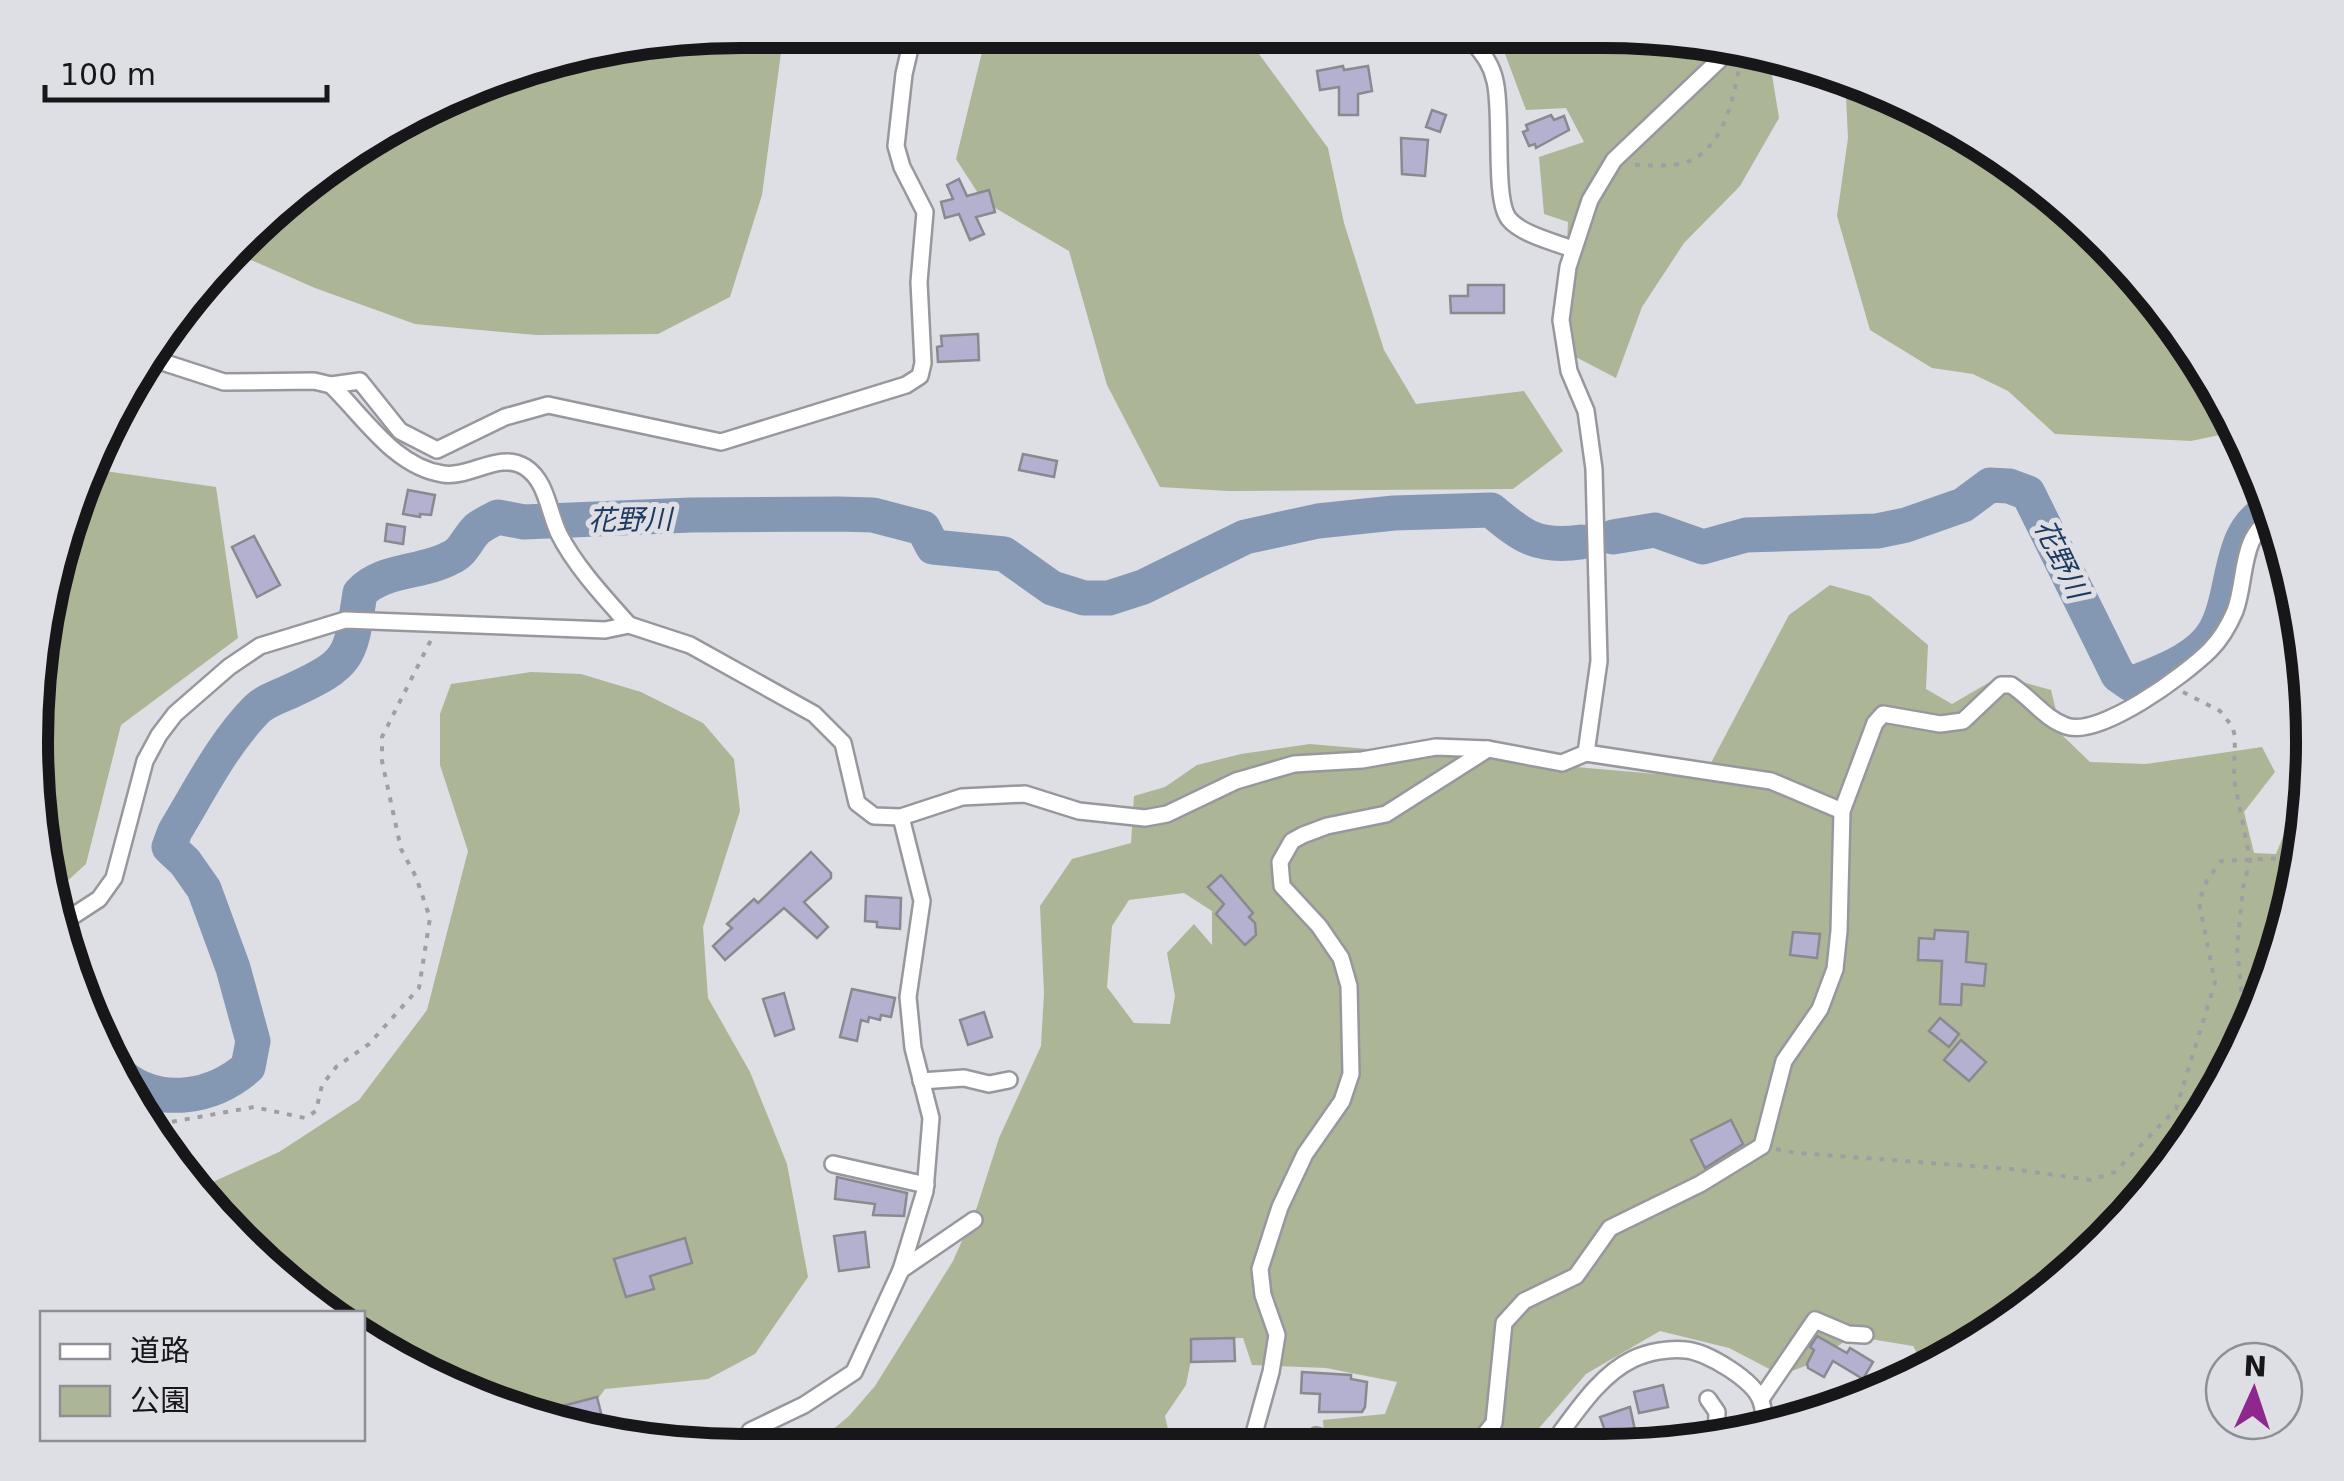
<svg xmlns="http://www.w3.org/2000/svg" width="2344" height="1481" font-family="'DejaVu Sans','Noto Sans JP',sans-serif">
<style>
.green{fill:#acb697;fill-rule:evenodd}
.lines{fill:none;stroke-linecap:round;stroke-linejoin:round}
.river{stroke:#8598b3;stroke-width:35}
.building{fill:#b3b0d0;stroke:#89898f;stroke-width:2.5}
.street-casing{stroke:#97979e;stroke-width:20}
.path{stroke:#9e9ea4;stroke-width:4;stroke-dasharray:5 8;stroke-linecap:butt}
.street{stroke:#fff;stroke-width:15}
.labels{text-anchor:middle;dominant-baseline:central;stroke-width:10;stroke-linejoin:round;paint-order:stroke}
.water-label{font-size:28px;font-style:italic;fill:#1f3a60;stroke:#dedee5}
.rim{fill:none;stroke:#17171a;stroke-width:12}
</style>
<rect width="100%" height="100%" fill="#dedee5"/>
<g class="green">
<path d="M740 30H784L762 195 730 297 658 334 536 335 415 324 315 288 235 253 345 150 513 68Z"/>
<path d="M993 32 1248 33 1251 43 1328 148 1344 223 1384 350 1416 404 1524 391 1563 451 1513 489 1228 491 1160 487 1107 385 1069 251 983 201 956 159 984 44Z"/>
<path d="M1498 35 1697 36 1769 56 1779 118 1740 186 1684 243 1642 307 1616 378 1570 354 1564 307 1568 222 1544 214 1539 157 1584 142 1566 108 1526 110Z"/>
<path d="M1845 76 1876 84 2072 206 2167 308 2237 421 2234 432 2191 441 2055 434 2008 391 1973 374 1932 368 1870 330 1837 216 1848 138Z"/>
<path d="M91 469 216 487 238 638 121 725 86 864 51 896 31 695 68 512Z"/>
<path d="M1830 585 1870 596 1928 645 1926 689 1952 704 2000 676 2051 690 2062 735 2090 762 2146 764 2262 747 2275 772 2244 812 2254 853 2276 854 2292 814 2305 719 2312 702 2308 833 2276 968 2219 1095 2138 1209 2036 1304 1927 1372 1913 1346 1852 1336 1816 1362 1781 1375 1729 1348 1660 1331 1586 1374 1521 1449 1364 1448 1360 1444 1324 1438 1323 1420 1385 1414 1397 1382 1326 1368 1252 1365 1243 1338 1195 1340 1186 1385 1165 1416 1172 1447 813 1446 849 1416 875 1386 953 1261 977 1207 999 1138 1041 1046 1044 993 1040 906 1072 859 1131 843 1134 796 1165 787 1197 765 1241 754 1310 744 1703 778 1789 615ZM1184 893 1212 911V945L1194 924 1167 953 1175 996 1170 1024 1134 1023 1107 987 1112 926 1129 900Z"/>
<path d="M531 672 581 674 641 692 703 723 734 759 740 811 703 927 708 998 750 1072 787 1164 808 1277 755 1354 708 1379 605 1389 578 1426 468 1397 363 1331 362 1314 334 1313 272 1275 197 1189 279 1152 359 1100 427 1010 468 851 440 765V714L451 684Z"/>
</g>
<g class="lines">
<g class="river">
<path d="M1613 537 1655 530 1703 547 1746 535 1877 531 1906 525 1963 505 1990 485 2009 486 2028 493 2118 675 2131 684C2160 672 2198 660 2215 631 2237 592 2226 529 2272 509"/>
<path d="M124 1078C162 1107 214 1097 248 1067L253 1041 233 968 204 889 185 862 169 847 175 831C200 790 223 743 257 709 265 701 280 696 291 691 352 663 350 657 360 593 381 569 423 573 450 558 465 551 466 540 477 529 483 524 492 520 498 517L524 522 691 515 839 514 873 515 923 528 933 547 1004 554 1052 588 1084 598H1109L1143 587 1245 537 1318 521 1394 513 1491 510C1523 537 1538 548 1581 542"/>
</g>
</g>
<g class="building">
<path d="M1343 66 1344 70 1368 66 1372 91 1358 94V115H1339V87L1320 90 1317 71Z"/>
<path d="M1432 110 1446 115 1440 132 1426 127Z"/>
<path d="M1551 115 1554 120 1564 116 1569 130 1536 148 1535 144 1529 146 1523 132 1528 130 1526 125Z"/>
<path d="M1401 138 1428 140 1425 176 1402 174Z"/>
<path d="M959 179 967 196 989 190 995 212 976 217 984 234 970 240 959 214 945 218 941 202 953 199 947 185Z"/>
<path d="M1468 285H1504V313H1451L1450 296H1468Z"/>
<path d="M978 334 979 360 938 362 937 347 942 346 941 336Z"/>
<path d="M1023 454 1057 461 1054 477 1019 470Z"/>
<path d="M408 490 435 495 431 515 420 514V517L403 514Z"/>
<path d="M387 524 405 527 403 544 385 541Z"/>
<path d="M254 536 280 585 257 597 232 547Z"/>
<path d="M811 852 831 873V878L804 902 828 927 817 938 784 908 725 960 713 946 732 928 727 924 754 899 758 903Z"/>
<path d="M1221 875 1253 913 1249 917 1255 923 1256 935 1245 945 1216 914 1224 904 1208 887Z"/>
<path d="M866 896 901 898 900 929 877 927V922L865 921Z"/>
<path d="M1935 930 1968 932 1966 962 1986 964 1984 986 1962 984 1961 1005 1940 1004 1942 961 1918 960 1919 938 1934 939Z"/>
<path d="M1793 932 1820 934 1817 958 1790 955Z"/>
<path d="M852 989 895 998 891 1017 881 1015 880 1020 869 1017 868 1022 861 1020 857 1041 840 1037Z"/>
<path d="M784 993 794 1029 775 1036 763 999Z"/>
<path d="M984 1012 992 1037 968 1045 960 1020Z"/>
<path d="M1940 1018 1959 1034 1949 1047 1929 1031Z"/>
<path d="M1961 1040 1986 1062 1969 1081 1944 1060Z"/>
<path d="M1731 1120 1743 1144 1705 1168 1691 1140Z"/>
<path d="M837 1177 907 1193 904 1216 873 1215 875 1204 835 1199Z"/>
<path d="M865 1232 869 1267 839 1271 834 1236Z"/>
<path d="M685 1238 692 1263 650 1276 654 1289 626 1297 614 1259Z"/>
<path d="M1817 1336 1847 1353 1850 1348 1873 1362 1863 1379 1833 1361 1824 1377 1808 1368 1807 1364 1814 1350 1810 1347Z"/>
<path d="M1234 1338 1235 1361 1191 1362V1339Z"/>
<path d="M1302 1372 1351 1375V1379L1367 1382 1365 1407 1362 1412H1319L1320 1394 1301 1393Z"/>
<path d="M1663 1385 1668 1407 1639 1413 1634 1392Z"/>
<path d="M597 1397 605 1429 596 1431 531 1414Z"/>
<path d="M1630 1407 1635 1430 1607 1436 1600 1417Z"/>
</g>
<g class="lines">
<defs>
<g id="street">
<path d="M1468 35C1479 50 1491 61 1495 81 1503 113 1493 200 1509 219 1521 234 1554 242 1572 249"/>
<path d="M150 358 224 382 314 381 331 385 360 381 400 431 437 450 505 417 548 405 721 442 906 385 920 376 923 363 919 282 925 212 902 167 896 146 904 74 914 31"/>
<path d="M331 385C364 417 395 467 443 474 470 478 500 451 525 467 547 481 548 511 559 534 575 566 605 598 629 625"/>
<path d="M1586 753 1771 781 1842 811"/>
<path d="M56 927 99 899 114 878 145 761 159 735 175 714 229 667 260 646 345 620 605 630 629 625 690 645 814 714 843 743 857 803 874 816 901 817 962 797 1025 794 1079 811 1145 818 1167 814 1236 781 1294 764 1362 760 1436 747 1488 749 1562 763 1586 753 1599 661 1594 469 1586 411 1569 371 1561 320 1568 267 1590 200 1614 160 1734 46"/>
<path d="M921 1081 964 1078 989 1084 1009 1080"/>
<path d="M833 1164 926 1185"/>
<path d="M901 1270 974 1220"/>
<path d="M1708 1399 1717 1412 1716 1439"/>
<path d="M1761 1399 1815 1320 1848 1334 1865 1335"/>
<path d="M1316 1436 1350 1448"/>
<path d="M626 1439 640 1435 658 1445"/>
<path d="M745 1445 750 1431 804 1405 854 1372 901 1270 925 1191 931 1118 913 1048 908 997 922 901 901 817"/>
<path d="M1250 1448 1271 1372 1277 1335 1263 1295 1260 1269 1280 1207 1305 1154 1342 1101 1351 1074 1349 986 1341 958 1319 926 1282 886 1280 862 1292 841 1303 835 1327 826 1386 814 1488 749"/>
<path d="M1473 1449 1494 1423 1504 1323 1524 1301 1576 1276 1610 1228 1700 1184 1762 1146 1784 1061 1820 1009 1835 969 1839 931 1842 811 1875 723 1883 714 1940 724 1963 721 2001 685H2011C2030 697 2044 718 2066 726 2100 738 2186 674 2210 650 2221 639 2229 625 2235 611 2247 579 2239 534 2275 517"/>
<path d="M1548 1449C1573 1418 1596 1377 1633 1359 1648 1352 1669 1348 1686 1350 1707 1352 1754 1380 1761 1401 1765 1411 1763 1422 1760 1431"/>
<path d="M1643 1449 1677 1441"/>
</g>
</defs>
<use href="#street" class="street-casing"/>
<g class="path">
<path d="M1635 165C1650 165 1669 167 1683 163 1723 153 1734 97 1740 63"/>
<path d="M2183 692 2220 711 2232 726 2235 736 2234 779 2250 860 2243 888 2237 948 2246 1036"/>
<path d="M151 1137 171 1122 254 1107 305 1118 316 1111 322 1085 336 1067 369 1044 419 988 430 918 416 877 401 849 382 761V737L432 638"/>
<path d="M1776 1149 1797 1153 2011 1169 2091 1180 2115 1172 2176 1109 2215 983 2199 902 2207 880 2221 861 2285 858 2305 846"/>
</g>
<use href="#street" class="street"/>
</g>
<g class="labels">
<g class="water-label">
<text transform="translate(630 520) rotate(-1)">花野川</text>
<text transform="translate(2061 559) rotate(64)">花野川</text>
</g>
</g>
<path d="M0 0H2344V1481H0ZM741 48H1603A693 693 0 0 1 2296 741V741A693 693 0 0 1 1603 1434H741A693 693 0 0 1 48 741V741A693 693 0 0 1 741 48Z" fill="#dedee5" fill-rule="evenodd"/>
<path class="rim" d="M741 48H1603A693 693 0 0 1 2296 741V741A693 693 0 0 1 1603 1434H741A693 693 0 0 1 48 741V741A693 693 0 0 1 741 48Z"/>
<rect x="40" y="1311" width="325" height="130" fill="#dedee5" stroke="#8e8e94" stroke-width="2.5"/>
<rect x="60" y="1344" width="50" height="15" fill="#ffffff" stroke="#8e8e94" stroke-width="2.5"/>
<text x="130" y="1361" font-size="30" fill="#17171a">道路</text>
<rect x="60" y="1386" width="50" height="30" fill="#acb697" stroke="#8e8e94" stroke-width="2.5"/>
<text x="130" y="1411" font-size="30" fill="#17171a">公園</text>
<g transform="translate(2254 1391) rotate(3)"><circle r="48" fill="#dedee5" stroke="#8e8e94" stroke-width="2.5"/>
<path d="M0-8L18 38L0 25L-18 38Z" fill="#8e288f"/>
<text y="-15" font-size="28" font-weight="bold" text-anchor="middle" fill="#17171a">N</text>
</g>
<path d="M45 85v15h282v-15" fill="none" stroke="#17171a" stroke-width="5"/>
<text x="60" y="85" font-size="30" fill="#17171a" stroke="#dedee5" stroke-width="8" paint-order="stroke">100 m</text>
</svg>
